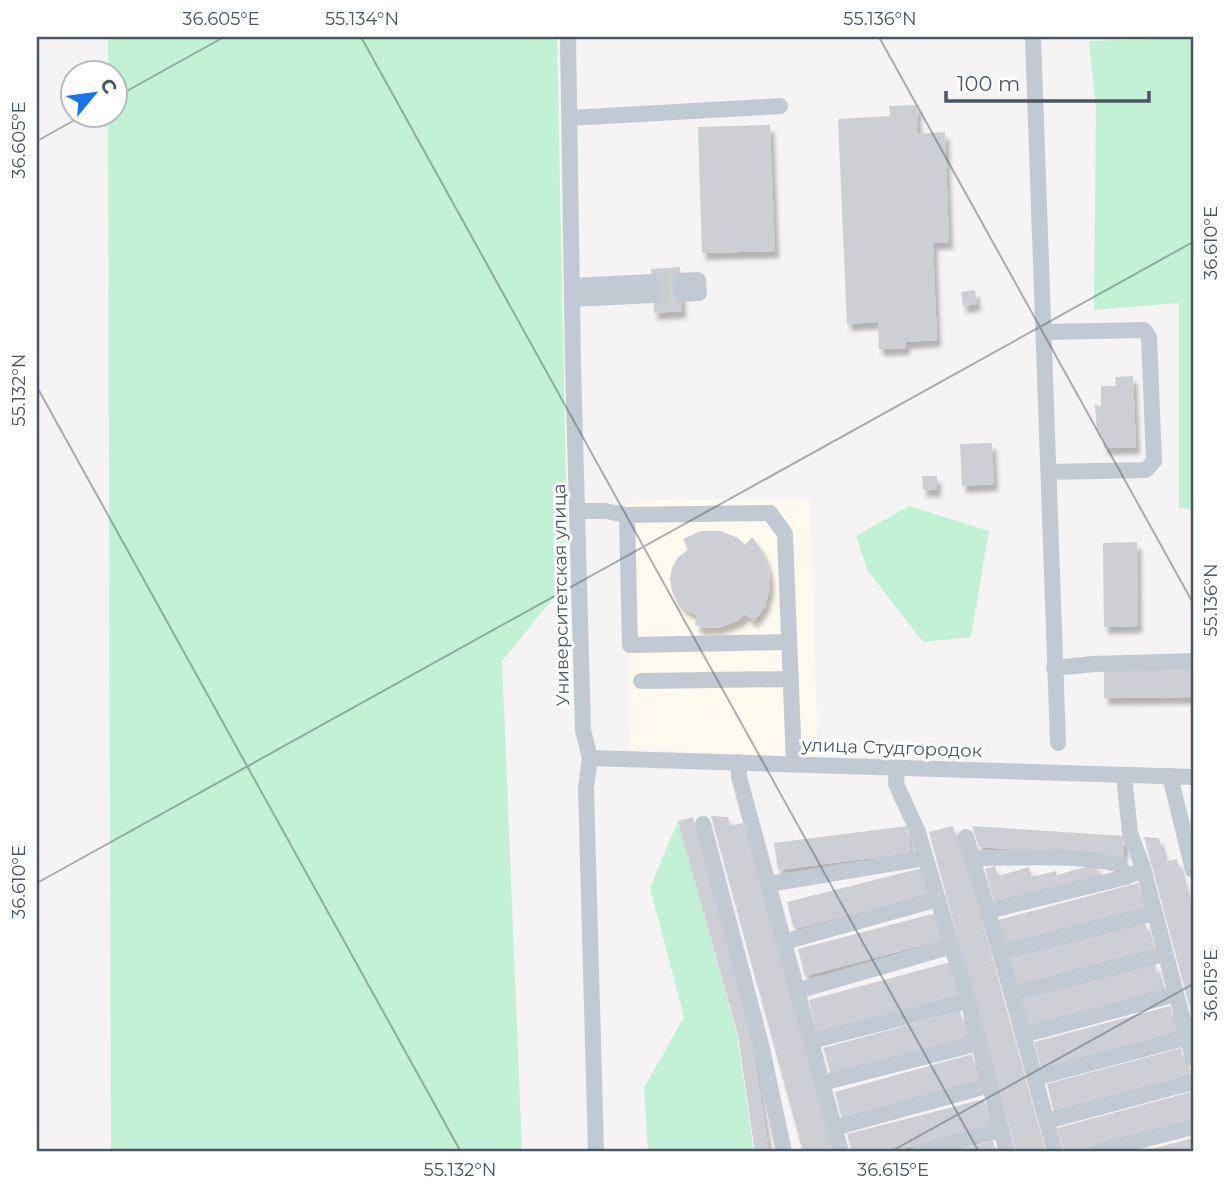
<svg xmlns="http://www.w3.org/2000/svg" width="1230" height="1189" font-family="Montserrat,sans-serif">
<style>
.commercial{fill:#fdf9ef}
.green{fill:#c3f1d5}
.building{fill:#cdcfd5;filter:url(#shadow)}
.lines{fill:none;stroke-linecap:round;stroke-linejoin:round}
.minor-tunnel{stroke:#caccce;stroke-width:16;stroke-dasharray:16 8;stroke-linecap:butt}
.minor{stroke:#c1cad2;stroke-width:16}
.ticks{fill:none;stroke:#4a5661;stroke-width:2;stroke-opacity:0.45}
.labels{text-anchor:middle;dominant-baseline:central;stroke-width:6;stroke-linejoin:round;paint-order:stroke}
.street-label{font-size:18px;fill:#4a5661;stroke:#fff}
.neatline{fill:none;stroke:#4a5661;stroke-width:2.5}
.ticks-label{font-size:18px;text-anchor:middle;fill:#4a5661}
</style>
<defs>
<filter id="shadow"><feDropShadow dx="4" dy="7" stdDeviation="2" flood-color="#0004"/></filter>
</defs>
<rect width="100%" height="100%" fill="#f5f3f3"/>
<path class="commercial" d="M810 499 818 757 629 749 627 505 642 500Z"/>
<g class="green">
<path d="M108 37H557L568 580 502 661 522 1152H111L108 116H116V74L108 73Z"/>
<path d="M1193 38V509L1179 508V303L1094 310 1096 109 1089 41Z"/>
<path d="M909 506 989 531 971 637 923 642 868 571 856 536Z"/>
<path d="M678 821 737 1036 754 1152H648L644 1088 684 1017 650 888Z"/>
</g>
<g class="building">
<path d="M917 105 918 134 945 132 949 242 933 243 937 340 906 342V348L879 349 878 322 847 324 838 119 890 116 889 106Z"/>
<path d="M770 125 775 251 702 253 698 127Z"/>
<path d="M680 267 682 311 654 313 651 269Z"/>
<path d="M975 290 977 304 963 306 961 292Z"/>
<path d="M1133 376 1136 447 1104 448 1102 430 1097 431 1095 405 1101 406V386H1116L1115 377Z"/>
<path d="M992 443 994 484 962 486 960 444Z"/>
<path d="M922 476H937V490H923Z"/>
<path d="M701 531H720L738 538 745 545 752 537 763 552 769 570 770 588 765 606 754 621 745 614 739 620 721 627 702 628 695 625 697 615 686 610 677 602 672 591 670 579 672 568 678 557 688 550 683 539Z"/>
<path d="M1137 542 1138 626 1104 627 1103 543Z"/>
<path d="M1193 667V697L1104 698V668Z"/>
<path d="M711 816 728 817 730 826 743 823 833 1152H803Z"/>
<path d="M693 817 751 1032 769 1152H755L738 1035 678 821Z"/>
<path d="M907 826 911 853 778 870 774 843Z"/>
<path d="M953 826 1043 1152H1016L929 832Z"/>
<path d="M972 826 1125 836 1123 857 979 847Z"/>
<path d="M1144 837 1159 838 1165 862 1177 859 1193 918V1019Z"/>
<path d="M1096 864 1099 878 995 906 985 869 995 866 998 876 1029 867 1032 877 1056 871 1057 875Z"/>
<path d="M922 868 929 895 794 929 787 902Z"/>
<path d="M1138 883 1145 910 1005 947 998 920Z"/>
<path d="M936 913 943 940 805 976 798 949Z"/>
<path d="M1145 922 1153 950 1016 987 1008 959Z"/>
<path d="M951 962 960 996 817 1034 809 1000Z"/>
<path d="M1155 964 1163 993 1029 1029 1021 1000Z"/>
<path d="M1170 1006 1177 1032 1041 1068 1034 1042Z"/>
<path d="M960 1011 967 1037 831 1075 823 1048Z"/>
<path d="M1181 1048 1188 1076 1054 1112 1047 1084Z"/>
<path d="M972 1054 979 1081 842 1119 835 1092Z"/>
<path d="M1191 1092 1193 1120 1074 1152H1064L1057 1128Z"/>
<path d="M984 1099 991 1127 890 1152H852L847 1134Z"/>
<path d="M1193 1138V1152H1144V1151Z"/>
<path d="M993 1141 996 1152H955V1151Z"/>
</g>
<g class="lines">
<g class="minor-tunnel">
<path d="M652 282 680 281"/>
<path d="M653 295 681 294"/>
</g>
<g class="minor">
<path d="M568 37 573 364 583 730 590 758 586 788 596 1152"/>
<path d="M1033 37 1058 743"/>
<path d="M570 118 780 106"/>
<path d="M680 281 698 280 699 293 681 294"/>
<path d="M572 286 652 282"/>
<path d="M572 299 653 295"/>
<path d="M1044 332 1144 330 1149 337 1154 461 1146 470 1049 472"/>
<path d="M578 511H605L627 515"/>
<path d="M789 642 630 645 627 515 770 513 785 534 794 764"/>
<path d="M1054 668 1094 664 1193 661"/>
<path d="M641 681 791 679"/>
<path d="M590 758 1193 777"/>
<path d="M739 762V777L841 1152"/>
<path d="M897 768 896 784 918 832 968 1001 1007 1152"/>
<path d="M1124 775 1130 833 1143 868 1193 1058"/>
<path d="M1170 776 1193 870"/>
<path d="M703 824 761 1044 784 1152"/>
<path d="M966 837 1012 994 1055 1152"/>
<path d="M972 858C1021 858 1071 854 1119 864L1126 877"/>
<path d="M769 884 925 858"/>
<path d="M988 911 1126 877 1135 873"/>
<path d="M784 942 938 899"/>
<path d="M1000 953 1154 913"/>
<path d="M797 991 952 946"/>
<path d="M1012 994 1165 954"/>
<path d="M1023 1035 1176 994"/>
<path d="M811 1041 968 1001"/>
<path d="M1035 1078 1188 1037"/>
<path d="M822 1083 979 1043"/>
<path d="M1047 1121 1193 1082"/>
<path d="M834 1128 990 1085"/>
<path d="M920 1152 1001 1130"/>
<path d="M1096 1152 1193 1127"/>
</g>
</g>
<path class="ticks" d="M361 37 979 1152M879 37 1193 603M116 97 224 37M37 141 82 116M37 387 461 1152M37 883 1193 242M890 1152 1193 984"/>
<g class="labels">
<g class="street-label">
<text transform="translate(561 595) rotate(-91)">Университетская улица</text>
<text transform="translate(892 748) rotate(2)">улица Студгородок</text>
</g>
</g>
<rect width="1230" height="1189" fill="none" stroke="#ffffff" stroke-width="77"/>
<g transform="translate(94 94) rotate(61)"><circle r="33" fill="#ffffff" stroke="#b7bbc0" stroke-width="2"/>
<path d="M0-5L12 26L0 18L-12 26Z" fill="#1a73e8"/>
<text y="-10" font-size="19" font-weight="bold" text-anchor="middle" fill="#4a5661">С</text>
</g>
<path d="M946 91v10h203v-10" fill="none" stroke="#4a5661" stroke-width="3.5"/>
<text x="957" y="91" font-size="21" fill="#4a5661" stroke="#ffffff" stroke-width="5" paint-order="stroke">100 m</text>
<rect x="38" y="38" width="1154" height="1112" class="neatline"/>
<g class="ticks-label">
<text x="221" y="25">36.605°E</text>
<text x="362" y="25">55.134°N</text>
<text x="880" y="25">55.136°N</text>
<text transform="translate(19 140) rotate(-90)" y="6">36.605°E</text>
<text transform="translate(1211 243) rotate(-90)" y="6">36.610°E</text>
<text transform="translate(19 390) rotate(-90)" y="6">55.132°N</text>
<text transform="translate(1211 600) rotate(-90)" y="6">55.136°N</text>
<text transform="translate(19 882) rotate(-90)" y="6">36.610°E</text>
<text transform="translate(1211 985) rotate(-90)" y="6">36.615°E</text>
<text x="460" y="1176">55.132°N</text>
<text x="893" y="1176">36.615°E</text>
</g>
</svg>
